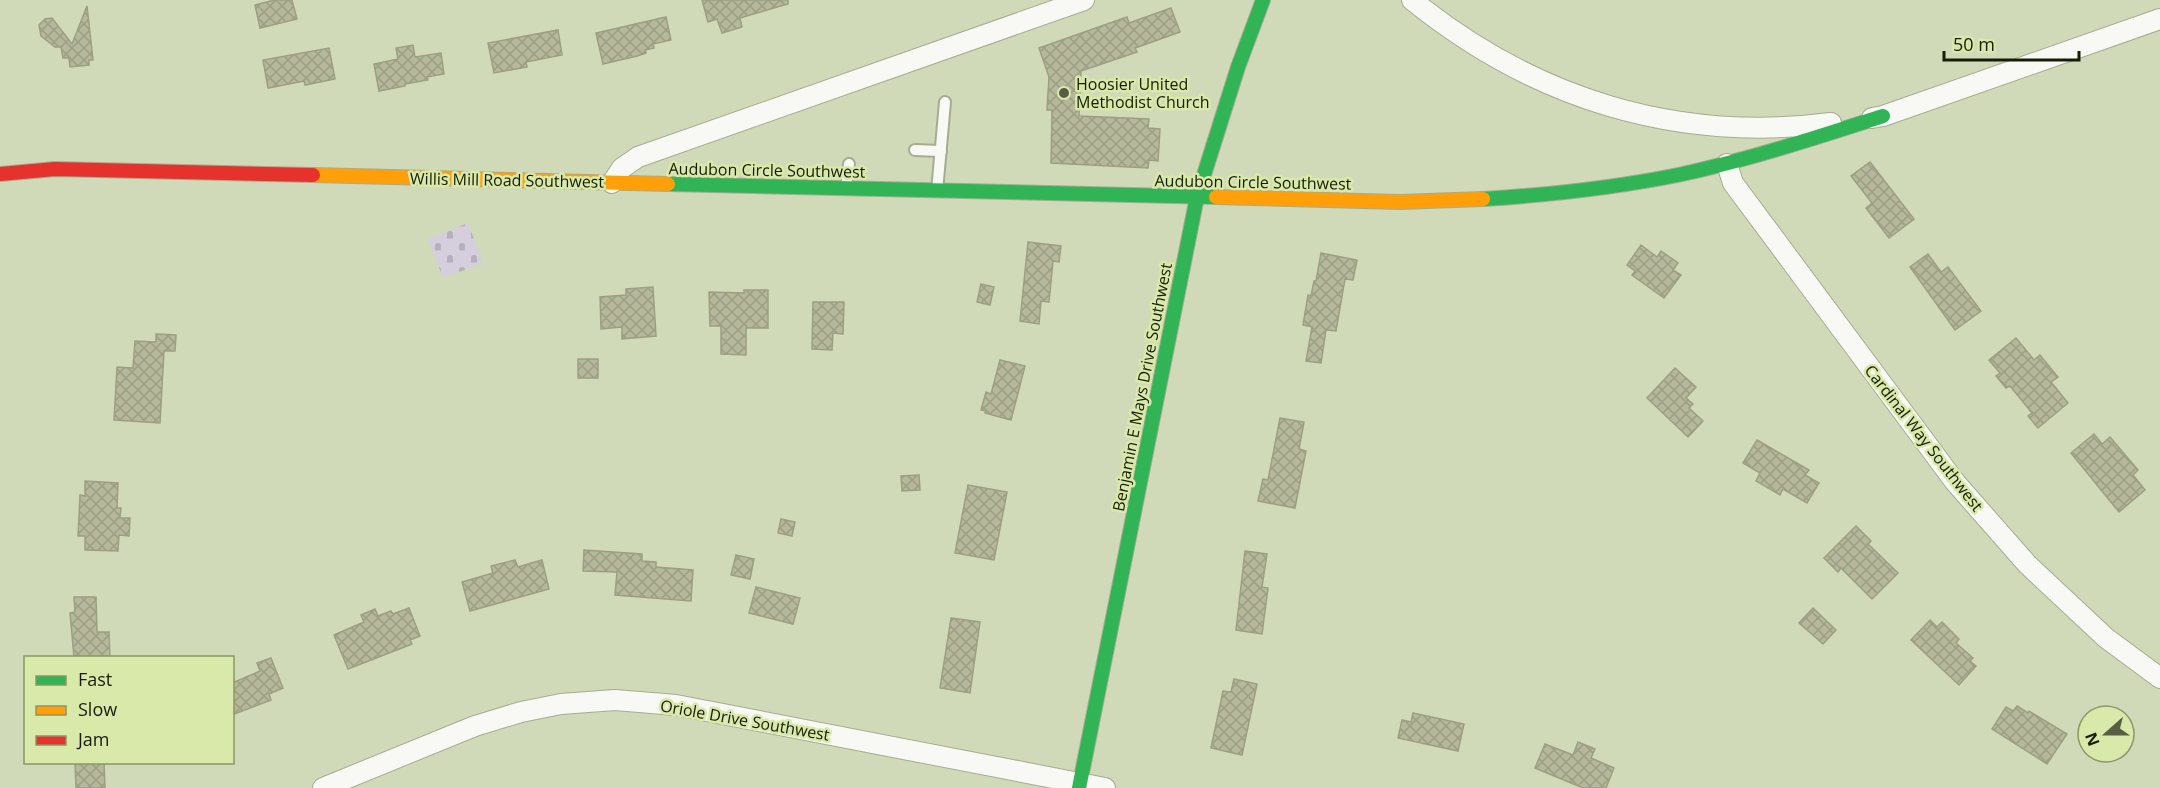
<svg xmlns="http://www.w3.org/2000/svg" width="2160" height="788" font-family="'Open Sans',sans-serif">
<style>
.cemetery{fill:url(#cemetery-stones)}
.building{fill:url(#building-cross-hatch);stroke:#9d9f84;stroke-width:1.5}
.lines{fill:none;stroke-linecap:round;stroke-linejoin:round}
.lane-casing{stroke:#a5ac91;stroke-width:14}
.street-casing{stroke:#a5ac91;stroke-width:22}
.fast-casing{stroke:#a5ac91;stroke-width:16}
.slow-casing{stroke:#a5ac91;stroke-width:16}
.jam-casing{stroke:#a5ac91;stroke-width:16}
.lane{stroke:#f8f9f4;stroke-width:10}
.street{stroke:#f8f9f4;stroke-width:20}
.fast{stroke:#30b455;stroke-width:14}
.slow{stroke:#ff9f0a;stroke-width:14}
.jam{stroke:#e5322d;stroke-width:14}
.poi-dot{fill:#585e43;stroke:#d8e9a9;stroke-width:2}
.labels{text-anchor:middle;dominant-baseline:central;stroke-width:5;stroke-linejoin:round;paint-order:stroke}
.poi-label{font-size:16px;fill:#171c04;stroke:#d8e9a9;text-anchor:start}
.street-label{font-size:16px;fill:#171c04;stroke:#d8e9a9}
</style>
<defs>
<pattern id="cemetery-stones" width="16" height="16" patternUnits="userSpaceOnUse" patternTransform="scale(1.5)"><rect width="16" height="16" fill="#d4cedd"/><path d="M2 7V4a2 2 0 0 1 4 0v3zM10 15v-3a2 2 0 0 1 4 0v3z" fill="#b5b0bc"/></pattern>
<pattern id="building-cross-hatch" width="8" height="8" patternUnits="userSpaceOnUse" patternTransform="scale(1.5)"><rect width="8" height="8" fill="#b6b89c"/><path d="M0 0l8 8M0 8l8-8" fill="none" stroke="#9c9e85"/></pattern>
</defs>
<rect width="100%" height="100%" fill="#d1dab8"/>
<path class="cemetery" d="M468 223 483 263 443 278 428 239Z"/>
<g class="building">
<path d="M274 0H292L297 19 260 28 255 5Z"/>
<path d="M702 0H788V4L740 18 742 27 722 33 717 19 708 22Z"/>
<path d="M87 6 93 60H89V65L70 67 69 58H63L61 47H55L41 36 39 25 45 19 52 18 72 44Z"/>
<path d="M1171 8 1180 32 1135 48 1137 52 1081 71 1079 116 1149 119 1148 128 1160 129 1158 161 1149 160 1148 168 1051 163 1052 110H1047L1049 77 1039 48 1127 17 1129 23Z"/>
<path d="M666 17 671 40 653 44 654 48 645 50 646 53 637 56 603 64 596 33Z"/>
<path d="M558 30 562 55 526 62 527 67 494 73 488 43Z"/>
<path d="M413 45 415 57 441 53 444 74 427 77 428 80 405 84V86L379 91 374 64 398 59 396 48Z"/>
<path d="M329 48 335 79 305 85 304 81 268 88 263 60Z"/>
<path d="M1870 162 1914 219 1889 238 1866 208 1872 203 1851 176Z"/>
<path d="M1028 242 1061 246 1059 262 1053 261 1049 302 1041 301 1039 324 1020 321Z"/>
<path d="M1641 245 1657 257 1661 251 1678 263 1673 270 1681 275 1664 298 1632 275 1635 271 1627 265Z"/>
<path d="M1321 253 1357 260 1353 280 1345 279 1336 331 1326 330 1321 363 1306 361 1312 327 1303 325 1308 295 1311 296 1314 281H1316Z"/>
<path d="M1928 254 1941 272 1948 267 1981 311 1955 330 1910 267Z"/>
<path d="M981 284 994 287 990 305 977 302Z"/>
<path d="M653 287 656 336 622 339V327L601 329 600 297 626 295V289Z"/>
<path d="M744 290H768V328H746V355L721 354V326H710L709 292 744 293Z"/>
<path d="M813 302H844L843 334 833 333 832 350 812 349Z"/>
<path d="M156 334 176 335 175 351H164L160 423 114 420 117 367 133 368 135 341 156 342Z"/>
<path d="M2016 338 2034 360 2040 355 2058 377 2051 382 2068 403 2038 428 2028 416 2032 413 2010 386 2006 388 1996 376 2000 373 1989 360Z"/>
<rect x="578" y="359" width="20" height="19"/>
<path d="M1000 360 1025 366 1011 420 985 413 986 411 981 410 986 392 991 394Z"/>
<path d="M1675 368 1696 387 1686 398 1693 404 1689 408 1703 421 1688 437 1647 398Z"/>
<path d="M1280 418 1304 422 1299 449 1306 451 1295 508 1258 501 1263 479 1268 480Z"/>
<path d="M2094 434 2102 444 2110 437 2138 470 2133 475 2145 490 2119 512 2071 453Z"/>
<path d="M1757 440 1809 470 1805 475 1819 483 1807 503 1783 489 1780 495 1756 481 1760 473 1743 463Z"/>
<path d="M919 475 920 490 902 491 901 476Z"/>
<path d="M85 481 118 483 117 508H121L120 518H130L129 536 119 535 118 551 85 550V536H78L80 495 85 496Z"/>
<path d="M968 485 1007 492 994 560 955 553Z"/>
<path d="M781 519 795 522 792 536 778 533Z"/>
<path d="M1856 526 1871 541 1868 544 1898 573 1872 599 1841 568 1838 572 1824 558Z"/>
<path d="M584 550 642 554V561L656 562V567L693 570 691 601 615 595 617 572 583 571Z"/>
<path d="M1245 551 1267 554 1262 587 1268 588 1262 634 1236 630Z"/>
<path d="M736 555 754 559 750 579 731 575Z"/>
<path d="M515 560 518 567 542 560 549 589 470 611 462 582 493 573 491 566Z"/>
<path d="M756 587 800 598 793 624 749 613Z"/>
<path d="M74 597H96L97 632H109L110 657H74L70 613 75 612Z"/>
<path d="M409 608 420 636 410 640 412 644 348 669 334 635 364 622 361 615 375 609 378 616 391 611 393 614Z"/>
<path d="M1813 608 1836 630 1823 644 1799 623Z"/>
<path d="M951 618 980 622 970 693 940 688Z"/>
<path d="M1930 620 1937 627 1942 622 1959 639 1956 643 1973 658 1970 661 1976 666 1959 685 1911 640Z"/>
<path d="M271 658 283 688 269 694 271 700 232 715V683L260 671 257 663Z"/>
<path d="M1234 679 1257 684 1242 755 1211 748 1223 691 1231 692Z"/>
<path d="M2017 706 2028 713 2029 711 2067 734 2047 764 1992 729 2006 707 2013 711Z"/>
<path d="M1413 713 1464 724 1458 751 1398 738 1402 720 1411 722Z"/>
<path d="M1578 742 1595 749 1591 758 1614 768 1606 788H1583L1535 768 1545 744 1573 755Z"/>
<path d="M75 762H104L105 788H76Z"/>
</g>
<g class="lines">
<defs>
<g id="lane">
<path d="M915 150 941 151"/>
<path d="M846 188 849 164"/>
<path d="M937 191 945 102"/>
</g>
<g id="street">
<path d="M1412 0C1533 98 1675 143 1831 123"/>
<path d="M1872 118 1883 116 2160 19"/>
<path d="M1727 164 1733 183 1955 482 2027 564 2106 638 2160 678"/>
<path d="M612 183 622 168 638 157 1084 0"/>
<path d="M323 788 475 726 521 712 561 704 615 700 676 705 1105 788"/>
</g>
<g id="fast">
<path d="M668 184 1216 197"/>
<path d="M1483 199C1549 195 1613 188 1678 175 1747 160 1815 138 1883 116"/>
<path d="M1079 788 1197 197 1238 67 1263 0"/>
</g>
<g id="slow">
<path d="M313 175 668 184"/>
<path d="M1216 197 1400 202 1483 199"/>
</g>
<path id="jam" d="M0 174 55 169 313 175"/>
</defs>
<use href="#lane" class="lane-casing"/>
<use href="#street" class="street-casing"/>
<use href="#fast" class="fast-casing"/>
<use href="#slow" class="slow-casing"/>
<use href="#jam" class="jam-casing"/>
<use href="#lane" class="lane"/>
<use href="#street" class="street"/>
<use href="#fast" class="fast"/>
<use href="#slow" class="slow"/>
<use href="#jam" class="jam"/>
</g>
<circle class="poi-dot" cx="1064" cy="93" r="6"/>
<g class="labels">
<g class="poi-label">
<text x="1076" y="84">Hoosier United<tspan x="1076" dy="18">Methodist Church</tspan></text>
</g>
<g class="street-label">
<text transform="translate(767 170) rotate(1)">Audubon Circle Southwest</text>
<text transform="translate(507 180) rotate(1)">Willis Mill Road Southwest</text>
<text transform="translate(1253 182) rotate(1)">Audubon Circle Southwest</text>
<text transform="translate(1142 387) rotate(-79)">Benjamin E Mays Drive Southwest</text>
<text transform="translate(1924 438) rotate(52)">Cardinal Way Southwest</text>
<text transform="translate(745 720) rotate(10)">Oriole Drive Southwest</text>
</g>
</g>
<rect x="24" y="656" width="210" height="108" fill="#d8e9a9" stroke="#8b9767" stroke-width="1.5"/>
<rect x="36" y="676" width="30" height="9" fill="#30b455" stroke="#8b9767" stroke-width="1.5"/>
<text x="78" y="686" font-size="18" fill="#171c04">Fast</text>
<rect x="36" y="706" width="30" height="9" fill="#ff9f0a" stroke="#8b9767" stroke-width="1.5"/>
<text x="78" y="716" font-size="18" fill="#171c04">Slow</text>
<rect x="36" y="736" width="30" height="9" fill="#e5322d" stroke="#8b9767" stroke-width="1.5"/>
<text x="78" y="746" font-size="18" fill="#171c04">Jam</text>
<g transform="translate(2106 734) rotate(249)"><circle r="28" fill="#d8e9a9" stroke="#8b9767" stroke-width="1.5"/>
<path d="M0-4.5L10 22L0 15L-10 22Z" fill="#585e43"/>
<text y="-9" font-size="16" font-weight="bold" text-anchor="middle" fill="#171c04">N</text>
</g>
<path d="M1944 51v9h135v-9" fill="none" stroke="#171c04" stroke-width="3"/>
<text x="1953" y="51" font-size="18" fill="#171c04" stroke="#d8e9a9" stroke-width="4.5" paint-order="stroke">50 m</text>
</svg>
